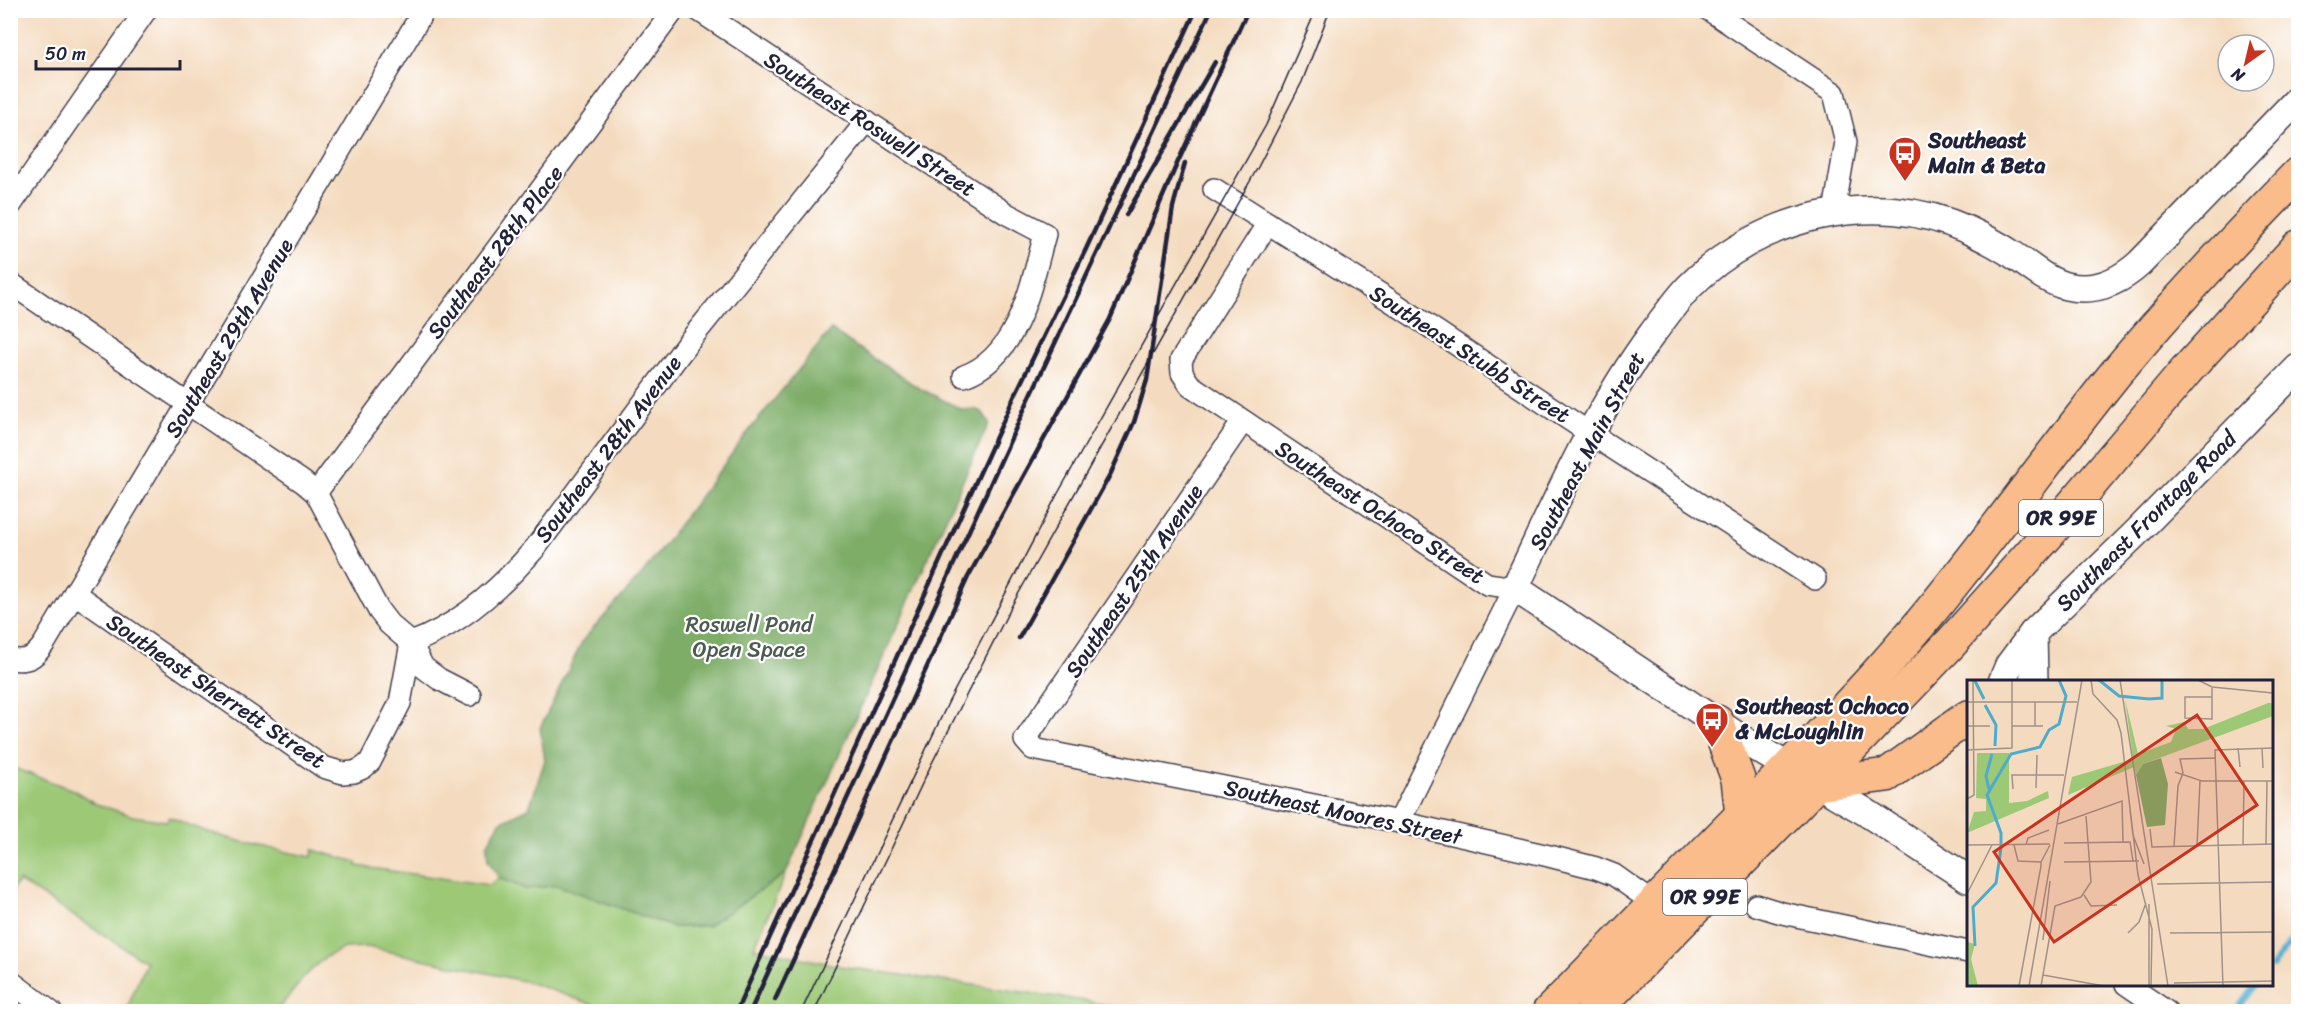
<svg xmlns="http://www.w3.org/2000/svg" width="2309" height="1022" font-family="Sriracha,sans-serif">
<style>
.green{fill:#9dc977;stroke:#607659;stroke-width:1.5}
.forest{fill:#7ead68;stroke:#506852;stroke-width:1.5}
.lines{fill:none;stroke-linecap:round;stroke-linejoin:round}
.stream{stroke:#4dabcc;stroke-width:6}
.minor-casing{stroke:#423e4f;stroke-width:24}
.tertiary-casing{stroke:#423e4f;stroke-width:30}
.trunk-casing{stroke:#423e4f;stroke-width:36}
.minor{stroke:#fff;stroke-width:21}
.tertiary{stroke:#fff;stroke-width:27}
.trunk{stroke:#f9bc8a;stroke-width:33}
.tram{stroke:#22223b;stroke-width:1.5}
.rail{stroke:#22223b;stroke-width:4.5}
.labels{text-anchor:middle;dominant-baseline:central;stroke-width:4.5;stroke-linejoin:round;paint-order:stroke}
.shield{fill:#fff;stroke:#646476;stroke-width:1.5}
.shield-label{font-size:21px;font-weight:bold;fill:#22223b}
.street-label{font-size:22px;fill:#22223b;stroke:#fff}
.poi-label{font-size:22px;font-weight:bold;fill:#22223b;stroke:#fff;text-anchor:start}
.park-label{font-size:22px;fill:#4d5c50;stroke:#fff}
.inset-river{fill:none;stroke:#4dabcc;stroke-width:3}
.inset-road{fill:none;stroke:#a0918a;stroke-width:1.5}
.view{fill:#c8321e;fill-opacity:0.15;stroke:#c8321e;stroke-width:3}
.inset-edge{fill:none;stroke:#22223b;stroke-width:3}
</style>
<rect width="100%" height="100%" fill="#fff"/>
<filter id="ink" filterUnits="userSpaceOnUse"><feTurbulence type="fractalNoise" baseFrequency=".0167" numOctaves="2"/><feDisplacementMap in="SourceGraphic" scale="12" xChannelSelector="R" yChannelSelector="G"/><feConvolveMatrix kernelMatrix="1 2 1 2 8 2 1 2 1" color-interpolation-filters="sRGB"/></filter>
<filter id="wash" filterUnits="userSpaceOnUse"><feTurbulence type="fractalNoise" baseFrequency=".008" numOctaves="4" result="noise"/><feDisplacementMap in="SourceGraphic" scale="24" xChannelSelector="R" yChannelSelector="G"/><feGaussianBlur stdDeviation="1.35" result="paint"/><feColorMatrix in="noise" values="0 0 0 0 0 0 0 0 0 0 0 0 0 0 0 0 0 1.4 0 .05"/><feComposite in="paint" operator="in"/></filter>
<g filter="url(#wash)">
<rect width="100%" height="100%" fill="#f4dbbf"/>
<path class="green" d="M11 767 73 790 96 804 133 816 166 821 170 817C215 838 263 847 312 857L313 850 357 862V866L370 868 489 885 499 878 526 889 557 885 673 927 707 926 786 873 754 948 845 967 1086 1001 1134 1011H611L528 982 368 947 344 948 324 958 305 976 281 1006 273 1010 126 1011 146 962 19 881 11 891Z"/>
<path class="forest" d="M831 330 917 387 963 410 973 409 982 412 989 423 786 873 707 926 673 927 557 885 526 889 499 878 488 860 487 845 500 822 529 808 545 760 540 728 583 640 644 572 748 432Z"/>
<g class="lines">
<g class="stream">
<path d="M2272 966 2298 933"/>
<path d="M2235 1012 2256 984"/>
</g>
</g>
</g>
<g filter="url(#ink)">
<g class="lines">
<defs>
<g id="minor">
<path d="M698 10 1007 214 1045 234C1031 284 1019 357 964 376"/>
<path d="M1709 10 1834 93 1846 142 1834 212"/>
<path d="M1214 189 1388 299 1591 434 1815 579"/>
<path d="M10 206 146 10"/>
<path d="M1268 223 1181 360 1182 373 1190 385 1487 584 1515 588 1399 822"/>
<path d="M10 283 303 482 316 493 379 611 389 624 411 643 423 667 439 679 470 695"/>
<path d="M1243 421 1025 740 1033 749 1399 822 1549 856 1596 868 1614 875 1655 904"/>
<path d="M316 493 674 10"/>
<path d="M74 593 323 767 343 773 354 772 363 768 370 762 400 703 411 643"/>
<path d="M411 643C461 625 502 587 536 547L687 344 867 121"/>
<path d="M10 659C28 662 34 658 44 644L424 10"/>
<path d="M1756 905 1782 913 1968 952"/>
<path d="M10 981 51 1012"/>
<path d="M2126 984 2167 1012"/>
</g>
<g id="tertiary">
<path d="M2033 633 2034 682"/>
<path d="M2002 682 2009 665 2033 633 2135 534 2298 368"/>
<path d="M1968 879 1864 811 1748 743 1515 588C1556 502 1595 411 1652 334 1664 318 1675 302 1689 287 1760 215 1874 187 1968 230 1983 237 1998 245 2012 254 2029 265 2046 281 2066 286 2095 293 2119 282 2140 263L2298 99"/>
</g>
<g id="trunk">
<path d="M1717 722 1738 779 1742 815"/>
<path d="M1817 784 1887 775 1968 717"/>
<path d="M1549 1012C1614 946 1678 879 1743 814 1804 752 1865 690 1920 624 1988 543 2049 456 2115 374 2173 304 2235 239 2298 174"/>
<path d="M1593 1012 1796 805 1951 643 2050 532 2186 371 2298 247"/>
</g>
</defs>
<use href="#minor" class="minor-casing"/>
<use href="#tertiary" class="tertiary-casing"/>
<use href="#trunk" class="trunk-casing"/>
<use href="#minor" class="minor"/>
<use href="#tertiary" class="tertiary"/>
<use href="#trunk" class="trunk"/>
<g class="tram">
<path d="M801 1012 949 701 1057 495 1266 125 1316 10"/>
<path d="M814 1012 930 767 1011 607 1258 167 1302 82 1330 10"/>
</g>
<g class="rail">
<path d="M1126 215 1215 62"/>
<path d="M1019 638 1110 475 1134 422 1147 380 1173 207 1185 163"/>
<path d="M775 1000 968 577 1110 319 1176 166 1248 10"/>
<path d="M736 1012 1015 395 1086 249 1196 10"/>
<path d="M750 1012 1028 401 1211 10"/>
</g>
</g>
</g>
<defs>
<symbol id="bus-pin" viewBox="-11 -11 22 30"><path d="M0 17L-7.5 6A9.5 9.5 0 1 1 7.5 6Z" fill="#c8321e" stroke="#fff"/><path d="M-5-6H5V4H4V6H2V4H-2V6H-4V4H-5ZM-3.5-4V0h7V-4ZM-3.5 1.2v1.5H-2V1.2ZM2 1.2v1.5H3.5V1.2Z" fill="#fff"/></symbol>
</defs>
<g fill-rule="evenodd">
<use href="#bus-pin" x="1886" y="134" width="38" height="52"/>
<use href="#bus-pin" x="1693" y="700" width="38" height="52"/>
</g>
<g class="labels">
<g class="shield">
<rect x="2019" y="500" width="84" height="36" rx="4.5"/>
<rect x="1663" y="879" width="84" height="36" rx="4.5"/>
</g>
<g class="shield-label">
<text x="2061" y="518">OR 99E</text>
<text x="1705" y="897">OR 99E</text>
</g>
<g class="street-label">
<text transform="translate(870 124) rotate(33)">Southeast Roswell Street</text>
<text transform="translate(495 252) rotate(-53)">Southeast 28th Place</text>
<text transform="translate(229 338) rotate(-59)">Southeast 29th Avenue</text>
<text transform="translate(1470 354) rotate(33)">Southeast Stubb Street</text>
<text transform="translate(608 449) rotate(-53)">Southeast 28th Avenue</text>
<text transform="translate(1587 451) rotate(-62)">Southeast Main Street</text>
<text transform="translate(1380 512) rotate(33)">Southeast Ochoco Street</text>
<text transform="translate(2146 521) rotate(-45)">Southeast Frontage Road</text>
<text transform="translate(1134 581) rotate(-56)">Southeast 25th Avenue</text>
<text transform="translate(216 691) rotate(34)">Southeast Sherrett Street</text>
<text transform="translate(1343 812) rotate(12)">Southeast Moores Street</text>
</g>
<g class="poi-label">
<text x="1928" y="140">Southeast<tspan x="1928" dy="25">Main &amp; Beta</tspan></text>
<text x="1735" y="706">Southeast Ochoco<tspan x="1735" dy="25">&amp; McLoughlin</tspan></text>
</g>
<g class="park-label">
<text x="749" y="624">Roswell Pond<tspan x="749" dy="25">Open Space</tspan></text>
</g>
</g>
<g transform="translate(1967 680)">
<rect width="306" height="306" fill="#f4dbbf"/>
<path d="M158 19 171 74 204 62 209 49 199 46 217 42 221 49H236L301 23H306V36L176 84 169 95 167 87 101 115 105 97 166 79ZM10 73H42V123L60 121 81 111 82 118 0 153 7 132 19 131V119L9 118ZM0 262 8 264 4 279 11 306H0Z" fill="#9dc977"/>
<path d="M194 78 201 104 198 145 180 147 169 95 176 84Z" fill="#7ead68"/>
<path class="inset-river" d="M132 0 152 16 182 19 195 18V0M8 1 17 19M18 25 29 45 28 66M22 109 19 96 25 74M8 266 6 227 29 203 34 168V153L20 115 44 74 73 67 82 50 92 44 99 16 92 0"/>
<path class="inset-road" d="M124 0 126 14 150 40 154 53 171 195 185 249 184 306M153 0 201 306M231 0 245 7 306 13M245 8V39L218 38V17H245M0 22H110M68 22V46M0 46H23M45 46H76M271 68 273 87M295 68 296 88M0 70 45 68V0M208 92 235 101H306M69 108 70 75M46 109 45 95H97M0 119 7 115 6 0M163 130 166 155 177 184M91 144 155 121 156 162M183 149 185 167 306 164M97 163 163 162 166 181M299 164 300 101M0 165 83 164M47 165 51 181 74 182V186L52 306M59 165 61 158 82 150M276 165 277 101M207 166 211 106 216 93 213 79 249 78M230 166 233 101M74 182 83 165M97 182 172 181M190 204 306 202M0 214 25 165M117 215 124 226 150 225M161 253 172 242 179 223M203 253 306 252M76 260 83 201M76 295 137 306M207 303 306 301M62 306 115 0M74 306 88 226 114 217 124 202 119 136M182 306V224M256 306 248 70 306 68"/>
<path class="view" d="M230 35 290 125 87 262 27 172Z"/>
<rect width="306" height="306" class="inset-edge"/>
</g>
<rect width="2309" height="1022" fill="none" stroke="#fff" stroke-width="36"/>
<g transform="translate(2246 63) rotate(214)"><circle r="28" fill="#ffffff" stroke="#a7a7b1" stroke-width="1.5"/>
<path d="M0-4.5L10 22L0 15L-10 22Z" fill="#c8321e"/>
<text y="-9" font-size="16" font-weight="bold" text-anchor="middle" fill="#22223b">N</text>
</g>
<path d="M36 60v9h144v-9" fill="none" stroke="#22223b" stroke-width="3"/>
<text x="45" y="60" font-size="18" fill="#22223b" stroke="#ffffff" stroke-width="4.5" paint-order="stroke">50 m</text>
</svg>
